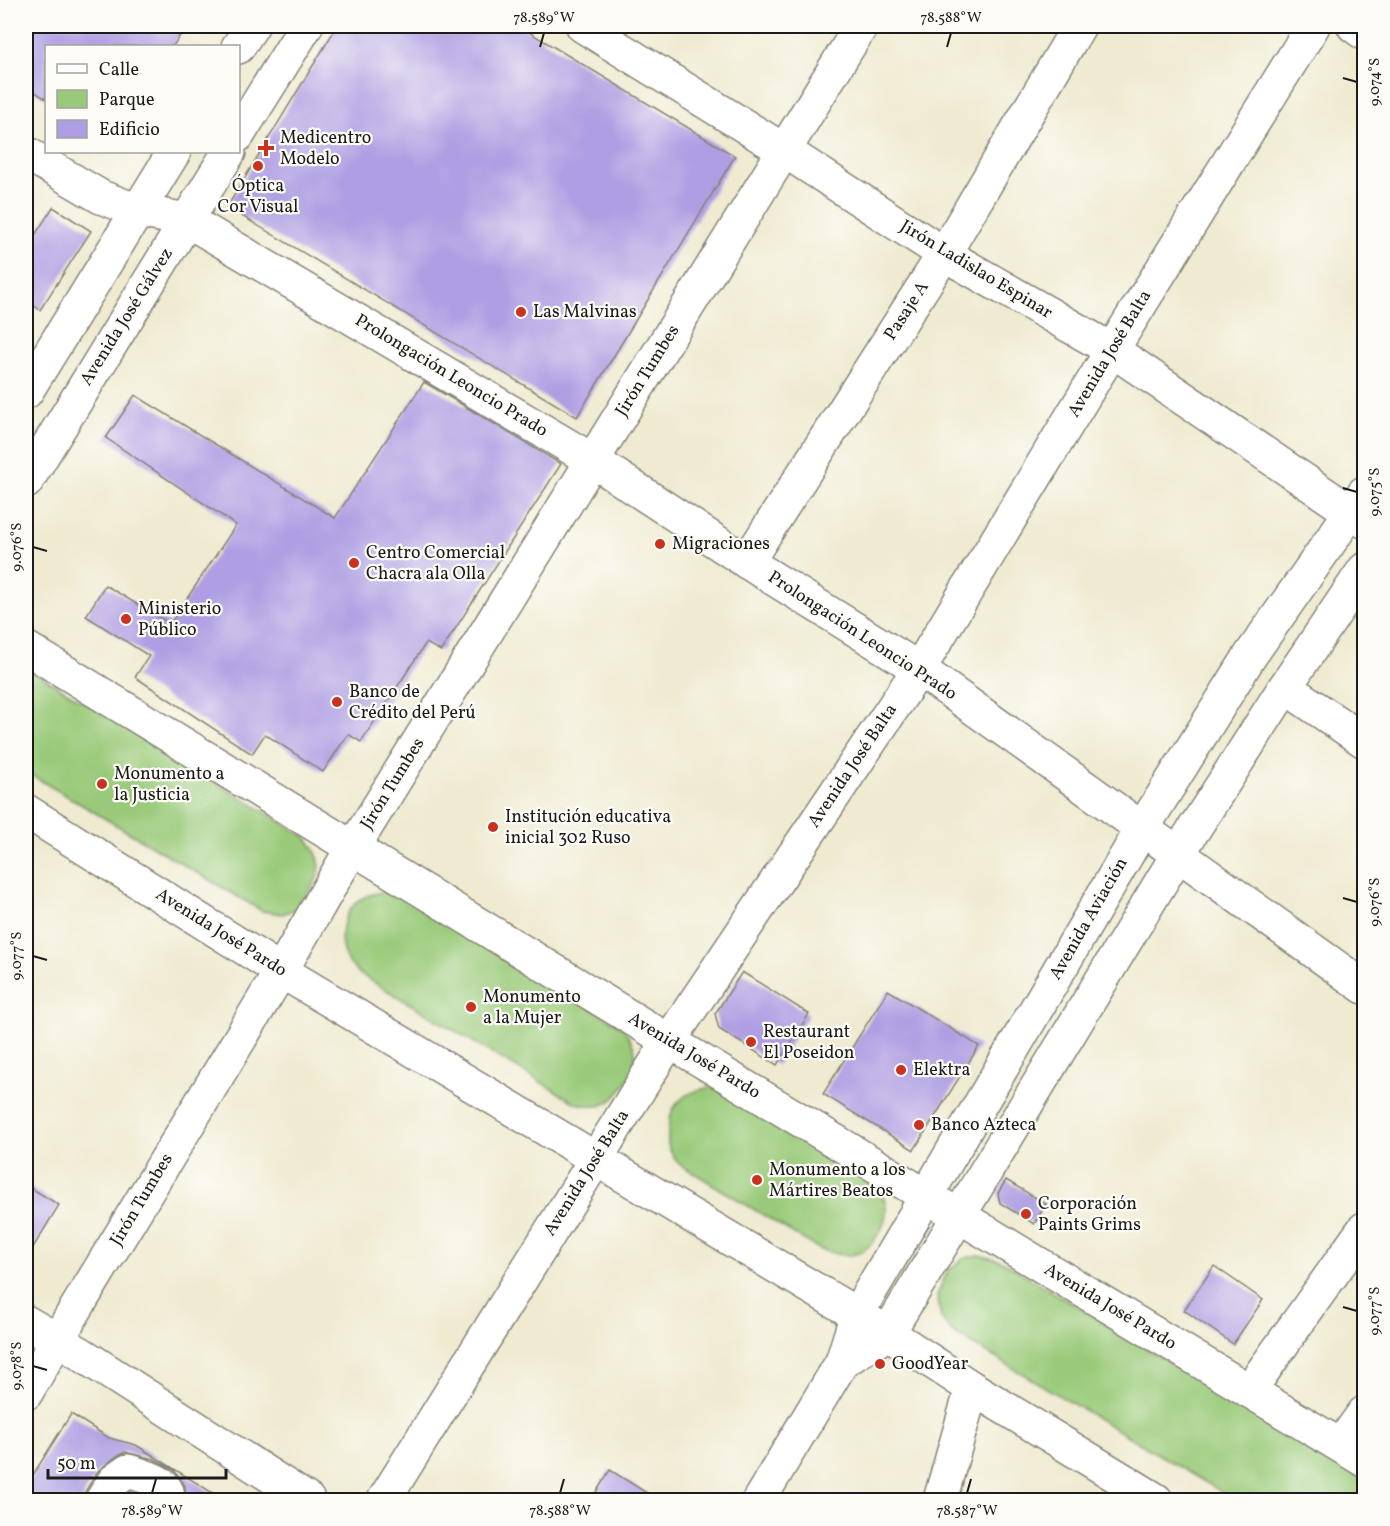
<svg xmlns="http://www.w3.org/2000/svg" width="1390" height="1526" font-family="Vollkorn,serif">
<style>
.green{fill:#9aca79;stroke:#5b734a;stroke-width:1.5}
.building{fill:#af9ee3}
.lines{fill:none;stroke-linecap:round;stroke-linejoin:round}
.minor-casing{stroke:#868376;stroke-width:36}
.major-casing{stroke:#868376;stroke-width:36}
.highway-casing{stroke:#868376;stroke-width:36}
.minor{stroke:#fff;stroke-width:33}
.major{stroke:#fff;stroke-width:33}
.highway{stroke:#fff;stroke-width:33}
.ticks{fill:none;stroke:#1c1c1c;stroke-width:2}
.poi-dot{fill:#c8321e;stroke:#fdfcf7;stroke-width:2}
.labels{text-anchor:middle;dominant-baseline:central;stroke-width:4.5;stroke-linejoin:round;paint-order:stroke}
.poi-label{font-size:18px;fill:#1c1c1c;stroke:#fdfcf7;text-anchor:start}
.street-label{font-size:18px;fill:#1c1c1c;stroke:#fdfcf7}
.neatline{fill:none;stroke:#1c1c1c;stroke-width:2}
.ticks-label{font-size:15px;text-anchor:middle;fill:#1c1c1c}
</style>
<rect width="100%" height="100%" fill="#fdfcf7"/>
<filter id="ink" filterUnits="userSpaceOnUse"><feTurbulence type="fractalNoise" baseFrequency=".0167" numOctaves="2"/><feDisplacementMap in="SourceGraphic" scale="12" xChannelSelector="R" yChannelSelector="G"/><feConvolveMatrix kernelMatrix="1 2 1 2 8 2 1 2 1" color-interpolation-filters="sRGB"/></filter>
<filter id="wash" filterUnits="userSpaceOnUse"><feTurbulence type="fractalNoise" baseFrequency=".008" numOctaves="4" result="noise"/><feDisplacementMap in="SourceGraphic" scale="24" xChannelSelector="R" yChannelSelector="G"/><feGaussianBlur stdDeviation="1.35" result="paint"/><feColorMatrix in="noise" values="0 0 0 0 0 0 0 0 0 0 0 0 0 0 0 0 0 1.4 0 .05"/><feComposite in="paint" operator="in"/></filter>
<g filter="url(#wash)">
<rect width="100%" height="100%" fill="#efead0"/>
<g class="green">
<path d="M26 667 306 837C331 870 318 876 298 908L283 914 262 911 26 772Z"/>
<path d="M387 891 400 893 622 1027C627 1035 634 1042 635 1052 636 1070 620 1100 602 1105 593 1108 583 1105 574 1102L358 973C354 968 349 964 346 958 336 941 343 910 361 899 369 894 378 893 387 891Z"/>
<path d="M712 1087 725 1092 869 1179C876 1186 883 1193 885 1202 890 1221 874 1249 855 1254 844 1258 830 1252 819 1249L679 1164C676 1159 670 1153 669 1148 667 1144 668 1138 668 1134 668 1104 684 1091 712 1087Z"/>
<path d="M979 1255 1002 1261 1364 1480V1500H1235L952 1332 941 1318 937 1296 947 1272 962 1259Z"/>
</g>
<g id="blocks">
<g class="building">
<path d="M26 26H186L173 46H46V99L26 86Z"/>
<path d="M337 26H519L735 156 577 417 227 207Z"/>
<path d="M53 207 91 231 40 310 26 300V249Z"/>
<path d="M424 382 561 464 441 651 426 643 361 742 348 734 323 772 265 734 252 754 135 677 149 656 86 616 105 585 170 624 236 525 106 438 135 395 335 518Z"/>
<path d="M742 972 809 1014 777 1065 719 1029 715 1014Z"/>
<path d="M888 990 979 1046 914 1150 823 1094Z"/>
<path d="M1006 1180 1046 1204 1034 1224 1000 1203 998 1193Z"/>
<path d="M26 1185 59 1205 26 1259Z"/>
<path d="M1214 1266 1263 1300 1233 1344 1184 1310Z"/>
<path d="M71 1414 109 1438 136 1445 224 1500H186L185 1486 174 1470 154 1459 125 1452 117 1456 98 1471 86 1490 83 1500H26V1486Z"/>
<path d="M610 1470 658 1500H591Z"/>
<path d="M131 1492 146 1497 149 1500H124Z"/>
</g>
</g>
</g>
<g filter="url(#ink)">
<use href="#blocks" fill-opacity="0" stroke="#868376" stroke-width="1.5"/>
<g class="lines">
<defs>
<g id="minor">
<path d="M583 26 785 151 944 254 1112 350 1364 521"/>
<path d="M26 153 101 197 138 211 187 220 592 460 747 562 919 669 1364 987"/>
<path d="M747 562 944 254 1079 26"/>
<path d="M1285 687 1364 741"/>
<path d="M57 1340 281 971 340 869 861 26"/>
<path d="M1249 1391 1364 1229"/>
<path d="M1341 1445 1364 1413"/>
<path d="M102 1500 114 1481 128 1471C141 1475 173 1482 167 1500"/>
<path d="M384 1500 669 1041 919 669 1112 350 1313 26"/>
<path d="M940 1500 972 1388"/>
</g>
<g id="major">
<path d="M238 47 252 26"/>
<path d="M238 135 306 26"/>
<path d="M26 392 174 152"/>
<path d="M26 482 229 152"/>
<path d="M26 648 669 1041 1364 1460"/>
<path d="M26 811 281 971 888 1333 972 1388 1156 1500"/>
<path d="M26 1322 78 1352 308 1500"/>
<path d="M26 1393 57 1340"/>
</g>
<g id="highway">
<path d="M1354 26 1364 33"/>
<path d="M842 1362 888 1333 1178 854 1285 687 1364 570"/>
<path d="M759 1500 842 1362 857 1314 1142 829 1250 656 1364 493"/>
</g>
</defs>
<use href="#minor" class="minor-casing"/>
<use href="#major" class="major-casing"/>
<use href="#highway" class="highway-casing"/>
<use href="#minor" class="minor"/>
<use href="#major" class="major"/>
<use href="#highway" class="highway"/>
</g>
</g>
<path class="ticks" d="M540 47 544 33M947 47 951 33M1343 78 1357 82M1343 488 1357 492M33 547 47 551M1343 898 1357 902M33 956 47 960M1343 1307 1357 1311M33 1366 47 1370M152 1493 156 1479M560 1493 564 1479M967 1493 971 1479"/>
<g class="poi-dot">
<path d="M263 139h6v6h6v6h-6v6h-6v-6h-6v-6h6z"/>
<circle cx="258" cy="166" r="6"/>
<circle cx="521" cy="312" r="6"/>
<circle cx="660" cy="544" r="6"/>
<circle cx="354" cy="563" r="6"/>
<circle cx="126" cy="619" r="6"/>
<circle cx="337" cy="702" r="6"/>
<circle cx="102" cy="784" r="6"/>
<circle cx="493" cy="827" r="6"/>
<circle cx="471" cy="1007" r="6"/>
<circle cx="751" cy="1042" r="6"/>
<circle cx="901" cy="1070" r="6"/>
<circle cx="919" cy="1125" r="6"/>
<circle cx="757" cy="1180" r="6"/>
<circle cx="1026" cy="1214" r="6"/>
<circle cx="880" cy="1364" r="6"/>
</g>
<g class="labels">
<g class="poi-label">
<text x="280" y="138">Medicentro<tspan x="280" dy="21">Modelo</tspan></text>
<text x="258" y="186" text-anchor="middle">Óptica<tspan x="258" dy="21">Cor Visual</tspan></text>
<text x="533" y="312">Las Malvinas</text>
<text x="672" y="544">Migraciones</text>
<text x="366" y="553">Centro Comercial<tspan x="366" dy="21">Chacra ala Olla</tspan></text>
<text x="138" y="609">Ministerio<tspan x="138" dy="21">Público</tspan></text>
<text x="349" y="692">Banco de<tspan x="349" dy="21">Crédito del Perú</tspan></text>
<text x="114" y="774">Monumento a<tspan x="114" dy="21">la Justicia</tspan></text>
<text x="505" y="817">Institución educativa<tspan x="505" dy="21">inicial 302 Ruso</tspan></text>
<text x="483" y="997">Monumento<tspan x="483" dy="21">a la Mujer</tspan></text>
<text x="763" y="1032">Restaurant<tspan x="763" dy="21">El Poseidon</tspan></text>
<text x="913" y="1070">Elektra</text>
<text x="931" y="1125">Banco Azteca</text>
<text x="769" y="1170">Monumento a los<tspan x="769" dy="21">Mártires Beatos</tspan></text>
<text x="1038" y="1204">Corporación<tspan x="1038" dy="21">Paints Grims</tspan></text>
<text x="892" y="1364">GoodYear</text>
</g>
<g class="street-label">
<text transform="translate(976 270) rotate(31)">Jirón Ladislao Espinar</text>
<text transform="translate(907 311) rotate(-57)">Pasaje A</text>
<text transform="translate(127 317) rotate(-58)">Avenida José Gálvez</text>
<text transform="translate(1110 354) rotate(-59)">Avenida José Balta</text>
<text transform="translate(648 371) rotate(-58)">Jirón Tumbes</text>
<text transform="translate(451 376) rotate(31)">Prolongación Leoncio Prado</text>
<text transform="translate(862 636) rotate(33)">Prolongación Leoncio Prado</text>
<text transform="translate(853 766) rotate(-56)">Avenida José Balta</text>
<text transform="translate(393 784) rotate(-58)">Jirón Tumbes</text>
<text transform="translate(1089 919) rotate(-60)">Avenida Aviación</text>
<text transform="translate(221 933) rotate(32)">Avenida José Pardo</text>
<text transform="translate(694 1056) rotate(31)">Avenida José Pardo</text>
<text transform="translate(587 1173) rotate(-58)">Avenida José Balta</text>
<text transform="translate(142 1200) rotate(-59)">Jirón Tumbes</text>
<text transform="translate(1110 1307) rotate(31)">Avenida José Pardo</text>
</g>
</g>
<rect width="1390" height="1526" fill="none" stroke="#fdfcf7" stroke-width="66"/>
<rect x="45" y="45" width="195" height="108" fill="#fdfcf7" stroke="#a3a29f" stroke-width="1.5"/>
<rect x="57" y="64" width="30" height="9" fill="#ffffff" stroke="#a3a29f" stroke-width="1.5"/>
<text x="99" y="75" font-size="18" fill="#1c1c1c">Calle</text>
<rect x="57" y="90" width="30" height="18" fill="#9aca79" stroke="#a3a29f" stroke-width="1.5"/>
<text x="99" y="105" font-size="18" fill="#1c1c1c">Parque</text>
<rect x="57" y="120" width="30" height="18" fill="#af9ee3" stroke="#a3a29f" stroke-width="1.5"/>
<text x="99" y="135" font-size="18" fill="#1c1c1c">Edificio</text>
<path d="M48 1469v9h178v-9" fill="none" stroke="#1c1c1c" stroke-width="3"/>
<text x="57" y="1469" font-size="18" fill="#1c1c1c" stroke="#fdfcf7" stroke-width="4.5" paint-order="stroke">50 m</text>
<rect x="33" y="33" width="1324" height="1460" class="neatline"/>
<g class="ticks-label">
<text x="544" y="22">78.589°W</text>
<text x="951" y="22">78.588°W</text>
<text transform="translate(1374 82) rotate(-90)" y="5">9.074°S</text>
<text transform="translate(1374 492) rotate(-90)" y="5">9.075°S</text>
<text transform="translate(16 547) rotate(-90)" y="5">9.076°S</text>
<text transform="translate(1374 902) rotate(-90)" y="5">9.076°S</text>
<text transform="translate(16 956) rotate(-90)" y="5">9.077°S</text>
<text transform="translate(1374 1311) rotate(-90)" y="5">9.077°S</text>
<text transform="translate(16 1366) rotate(-90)" y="5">9.078°S</text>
<text x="152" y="1515">78.589°W</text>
<text x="560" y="1515">78.588°W</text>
<text x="967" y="1515">78.587°W</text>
</g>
</svg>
